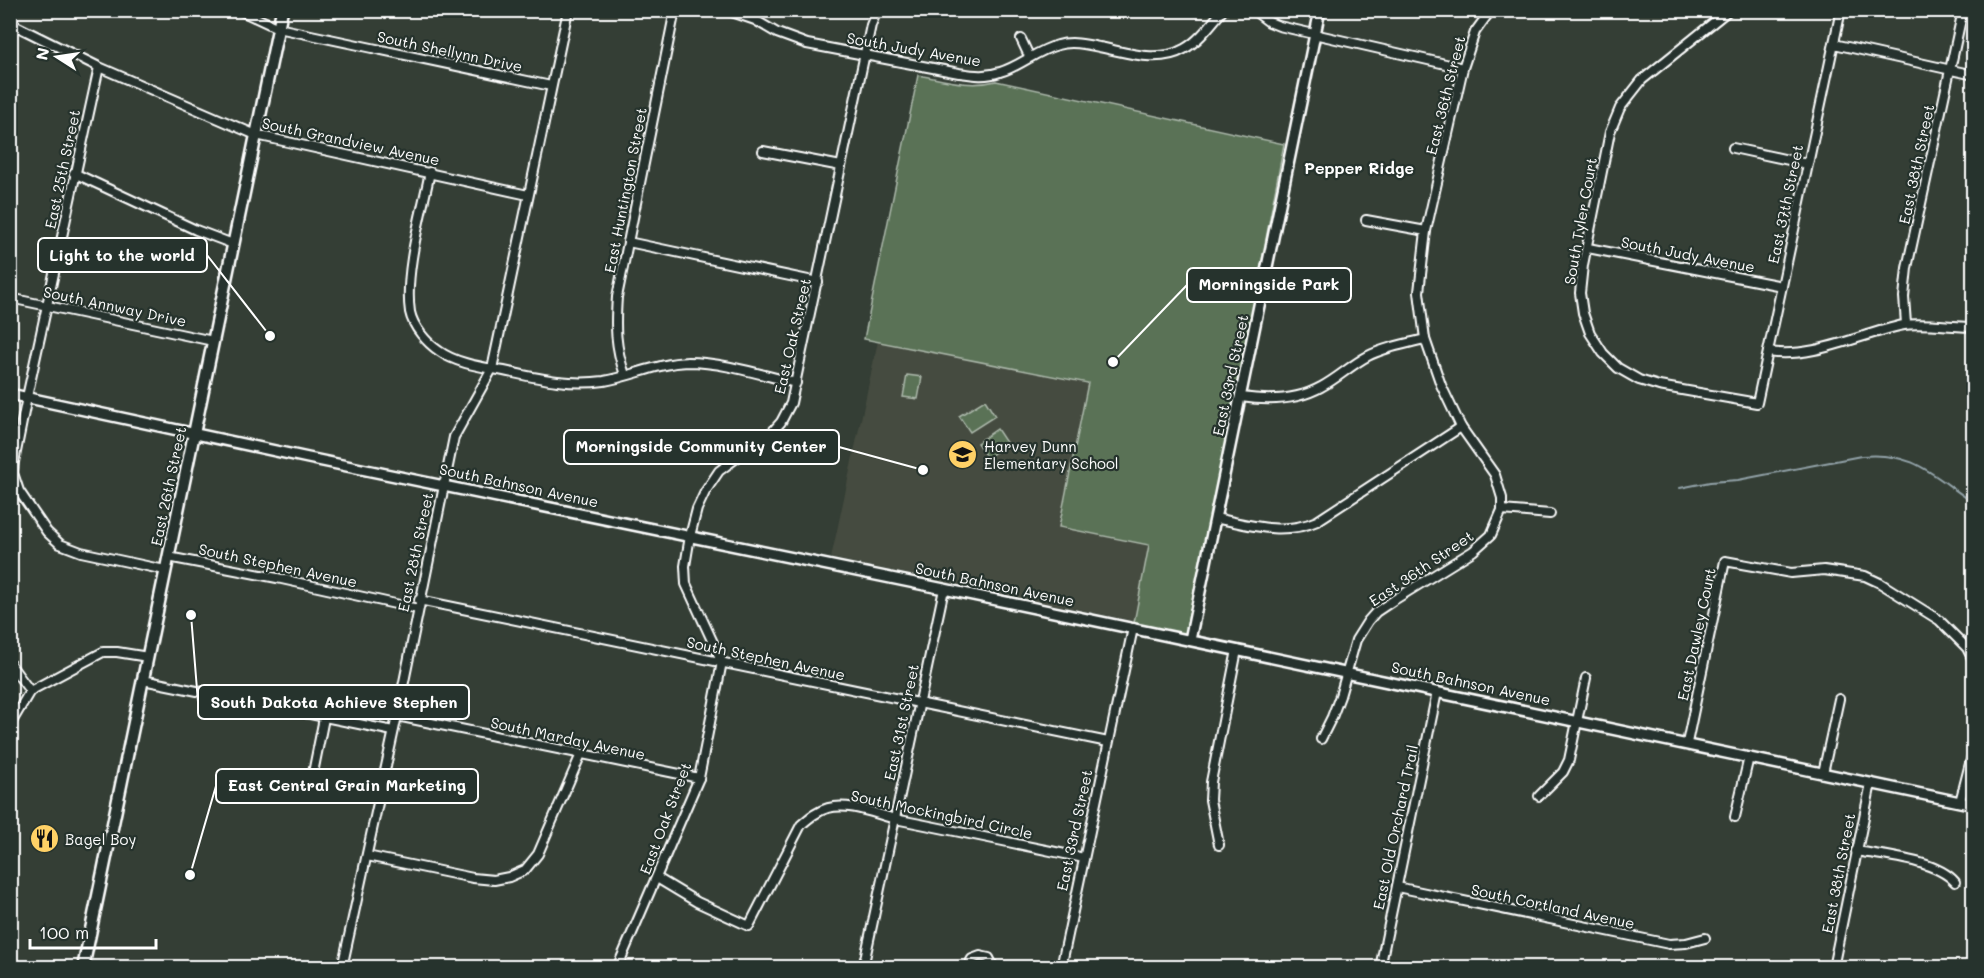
<svg xmlns="http://www.w3.org/2000/svg" width="1984" height="978" font-family="Mali,sans-serif">
<style>
.built{fill:#454b3f}
.green{fill:#5a7257;stroke:#acb8ab;stroke-width:1.5}
.lines{fill:none;stroke-linecap:round;stroke-linejoin:round}
.stream{stroke:#92a2a8;stroke-width:2}
.minor-casing{stroke:#fff;stroke-width:12}
.tertiary-casing{stroke:#fff;stroke-width:14}
.secondary-casing{stroke:#fff;stroke-width:15}
.minor{stroke:#26332d;stroke-width:8}
.tertiary{stroke:#26332d;stroke-width:9}
.secondary{stroke:#26332d;stroke-width:10}
.labels{text-anchor:middle;dominant-baseline:central;stroke-width:4.5;stroke-linejoin:round;paint-order:stroke}
.street-label{font-size:15px;fill:#fff;stroke:#26332d}
.poi-label{font-size:15px;fill:#fff;stroke:#26332d;text-anchor:start}
.neighbourhood-label{font-size:16px;font-weight:bold;fill:#fff;stroke:#26332d}
.leader{fill:none;stroke:#fff;stroke-width:2}
.callout-dot{fill:#fff;stroke:#26332d;stroke-width:2}
.callout{fill:#26332d;stroke:#fff;stroke-width:2}
.callout-label{font-size:16px;text-anchor:middle;font-weight:bold;fill:#fff}
</style>
<rect width="100%" height="100%" fill="#343e35"/>
<filter id="ink" filterUnits="userSpaceOnUse"><feTurbulence type="fractalNoise" baseFrequency=".0167" numOctaves="2"/><feDisplacementMap in="SourceGraphic" scale="12" xChannelSelector="R" yChannelSelector="G"/><feConvolveMatrix kernelMatrix="1 2 1 2 8 2 1 2 1" color-interpolation-filters="sRGB"/></filter>
<g filter="url(#ink)">
<path class="built" d="M878 341 1088 383 1059 526 1149 545 1134 621 831 558Z"/>
<g class="green">
<path d="M918 75C945 80 969 88 996 81L1284 144 1190 640 1133 628 1149 545 1059 527 1088 383 864 339Z"/>
<path d="M907 375 922 377 918 399 903 397Z"/>
<path d="M985 400 995 416 970 432 959 416Z"/>
<path d="M997 429 1007 444 987 458 977 443Z"/>
</g>
<g class="lines">
<g class="stream">
<path d="M1680 488 1710 482 1738 480 1861 456C1915 451 1933 476 1974 503"/>
<path d="M1970 968 1974 966"/>
</g>
<defs>
<g id="minor">
<path d="M239 10 278 28 551 86"/>
<path d="M726 10 755 20 777 33 807 44 959 73C973 75 986 77 1000 72 1019 67 1037 50 1058 45 1071 41 1085 44 1099 47 1126 52 1158 64 1184 49 1199 41 1212 23 1223 10"/>
<path d="M1253 10 1269 22 1279 26 1463 68"/>
<path d="M1729 10 1642 80 1620 108 1610 132 1583 265 1580 293 1583 313 1590 333 1603 353 1618 368 1639 380 1659 386 1757 403 1841 10"/>
<path d="M10 23 99 67 256 135 528 195"/>
<path d="M1021 39 1029 56"/>
<path d="M1834 44 1974 75"/>
<path d="M99 67 27 397 14 462 13 473 19 491 47 532 60 544 81 552 165 570"/>
<path d="M1733 148 1807 164"/>
<path d="M763 151 841 166"/>
<path d="M430 172C422 212 404 272 410 312 413 327 427 343 439 351 457 364 483 367 504 371 537 378 569 386 604 381 633 376 658 363 688 362 722 362 762 375 796 383"/>
<path d="M74 173 196 230 233 244"/>
<path d="M1366 220 1426 231"/>
<path d="M628 242 818 282"/>
<path d="M1588 248 1782 286"/>
<path d="M10 298 213 341"/>
<path d="M1906 324 1904 297 1907 268 1963 10"/>
<path d="M1768 352C1814 359 1859 334 1904 325 1920 322 1956 327 1974 327"/>
<path d="M625 375C615 346 615 327 617 297L675 10"/>
<path d="M1241 397C1268 401 1296 401 1321 387 1338 378 1351 365 1368 356 1385 347 1406 344 1425 339"/>
<path d="M1502 510 1550 514"/>
<path d="M1215 518C1249 525 1283 536 1317 521L1461 427"/>
<path d="M168 557 277 578 418 609"/>
<path d="M419 600 1108 742"/>
<path d="M10 664 30 691 10 725"/>
<path d="M143 680 393 731"/>
<path d="M30 691 103 652H117L148 657"/>
<path d="M397 716 699 778"/>
<path d="M1321 739 1332 717 1340 696 1356 640 1368 621 1376 612 1394 600 1473 551 1491 535 1502 510V498L1495 475 1461 427 1441 385 1425 339 1419 292 1426 231 1463 68 1475 32 1491 10"/>
<path d="M1687 743 1725 561 1791 573 1824 570 1865 576 1880 583 1939 620 1967 648 1974 662"/>
<path d="M1823 773 1839 699"/>
<path d="M310 788 324 718"/>
<path d="M1539 796 1563 772 1569 760 1586 678"/>
<path d="M1960 802 1974 748"/>
<path d="M1735 817 1749 757"/>
<path d="M1219 845 1210 800 1211 782 1237 650"/>
<path d="M1856 851C1885 856 1936 860 1955 882"/>
<path d="M367 856 473 878 494 880 509 877 525 870 538 854 581 754"/>
<path d="M657 878 697 902 749 926 801 825C809 818 817 811 828 808 851 802 877 815 900 820 961 832 1022 845 1084 858"/>
<path d="M1397 887 1669 944 1686 943 1705 938"/>
<path d="M342 968 397 716 454 437 492 369 568 10"/>
<path d="M617 968 699 778 722 662 686 584 685 566 690 536 697 509 705 492 719 471 773 431 781 422 791 403 871 25 877 10"/>
<path d="M863 968 944 589"/>
<path d="M967 968 972 959 980 956 989 958 994 968"/>
<path d="M1061 968 1133 628"/>
<path d="M1380 968 1437 692"/>
<path d="M1833 968 1871 783"/>
</g>
<g id="tertiary">
<path d="M10 394 308 458 944 589 1974 805"/>
<path d="M1190 640 1320 10"/>
</g>
<path id="secondary" d="M83 968 282 10"/>
</defs>
<use href="#minor" class="minor-casing"/>
<use href="#tertiary" class="tertiary-casing"/>
<use href="#secondary" class="secondary-casing"/>
<use href="#minor" class="minor"/>
<use href="#tertiary" class="tertiary"/>
<use href="#secondary" class="secondary"/>
</g>
</g>
<defs>
<symbol id="school-disc" viewBox="-11 -11 22 22"><circle r="9.5" fill="#ffd166" stroke="#26332d"/><path d="M0-5L7-2L0 1L-7-2ZM-4 1L0 2.5L4 1V4Q0 6-4 4Z" fill="#111"/></symbol>
<symbol id="restaurant-disc" viewBox="-11 -11 22 22"><circle r="9.5" fill="#ffd166" stroke="#26332d"/><path d="M-5-6h1v4h1v-4h1v4h1v-4h1v5L-1.5 .5V6h-2V.5L-5-1ZM5-6V6H3V1.5H1.5Q1.5-4 5-6Z" fill="#111"/></symbol>
</defs>
<g fill-rule="evenodd">
<use href="#school-disc" x="946" y="438" width="33" height="33"/>
<use href="#restaurant-disc" x="28" y="822" width="33" height="33"/>
</g>
<g class="labels">
<g class="street-label">
<text transform="translate(914 49) rotate(10)">South Judy Avenue</text>
<text transform="translate(450 51) rotate(12)">South Shellynn Drive</text>
<text transform="translate(1445 95) rotate(-76)">East 36th Street</text>
<text transform="translate(351 141) rotate(12)">South Grandview Avenue</text>
<text transform="translate(1916 164) rotate(-78)">East 38th Street</text>
<text transform="translate(62 169) rotate(-78)">East 25th Street</text>
<text transform="translate(625 190) rotate(-79)">East Huntington Street</text>
<text transform="translate(1785 204) rotate(-78)">East 37th Street</text>
<text transform="translate(1580 221) rotate(-80)">South Tyler Court</text>
<text transform="translate(1688 254) rotate(11)">South Judy Avenue</text>
<text transform="translate(115 306) rotate(12)">South Annway Drive</text>
<text transform="translate(792 336) rotate(-77)">East Oak Street</text>
<text transform="translate(1230 375) rotate(-78)">East 33rd Street</text>
<text transform="translate(519 485) rotate(12)">South Bahnson Avenue</text>
<text transform="translate(168 486) rotate(-78)">East 26th Street</text>
<text transform="translate(415 552) rotate(-78)">East 28th Street</text>
<text transform="translate(278 565) rotate(12)">South Stephen Avenue</text>
<text transform="translate(1421 568) rotate(-34)">East 36th Street</text>
<text transform="translate(995 584) rotate(12)">South Bahnson Avenue</text>
<text transform="translate(1696 634) rotate(-78)">East Dawley Court</text>
<text transform="translate(766 658) rotate(12)">South Stephen Avenue</text>
<text transform="translate(1471 683) rotate(12)">South Bahnson Avenue</text>
<text transform="translate(901 722) rotate(-78)">East 31st Street</text>
<text transform="translate(568 738) rotate(12)">South Marday Avenue</text>
<text transform="translate(942 814) rotate(12)">South Mockingbird Circle</text>
<text transform="translate(665 818) rotate(-69)">East Oak Street</text>
<text transform="translate(1395 827) rotate(-78)">East Old Orchard Trail</text>
<text transform="translate(1074 830) rotate(-78)">East 33rd Street</text>
<text transform="translate(1838 873) rotate(-79)">East 38th Street</text>
<text transform="translate(1553 906) rotate(12)">South Cortland Avenue</text>
</g>
<g class="poi-label">
<text x="984" y="446">Harvey Dunn<tspan x="984" dy="17">Elementary School</tspan></text>
<text x="65" y="839">Bagel Boy</text>
</g>
<g class="neighbourhood-label">
<text x="1359" y="167">Pepper Ridge</text>
</g>
</g>
<path class="leader" d="M270 336L207 255M1113 362L1187 285M923 470L839 447M191 615L198 702M190 875L216 786"/>
<g class="callout-dot">
<circle cx="270" cy="336" r="6"/>
<circle cx="1113" cy="362" r="6"/>
<circle cx="923" cy="470" r="6"/>
<circle cx="191" cy="615" r="6"/>
<circle cx="190" cy="875" r="6"/>
</g>
<g class="callout">
<rect x="38" y="238" width="169" height="34" rx="6"/>
<rect x="1187" y="268" width="164" height="34" rx="6"/>
<rect x="564" y="430" width="275" height="34" rx="6"/>
<rect x="198" y="685" width="271" height="34" rx="6"/>
<rect x="216" y="769" width="262" height="34" rx="6"/>
</g>
<g class="callout-label">
<text x="122" y="261">Light to the world</text>
<text x="1269" y="290">Morningside Park</text>
<text x="701" y="452">Morningside Community Center</text>
<text x="334" y="708">South Dakota Achieve Stephen</text>
<text x="347" y="791">East Central Grain Marketing</text>
</g>
<rect width="1984" height="978" fill="none" stroke="#26332d" stroke-width="36"/>
<rect x="18" y="18" width="1948" height="942" fill="none" stroke="#fff" stroke-width="2" filter="url(#ink)"/>
<g transform="translate(57 57) rotate(282)" stroke="#26332d" stroke-width="4.5" paint-order="stroke">
<path d="M0-4.5L10 22L0 15L-10 22Z" fill="#ffffff"/>
<text y="-9" font-size="16" font-weight="bold" text-anchor="middle" fill="#ffffff">N</text>
</g>
<path d="M30 939v9h126v-9" fill="none" stroke="#ffffff" stroke-width="3"/>
<text x="39" y="939" font-size="18" fill="#ffffff" stroke="#26332d" stroke-width="4.5" paint-order="stroke">100 m</text>
</svg>
